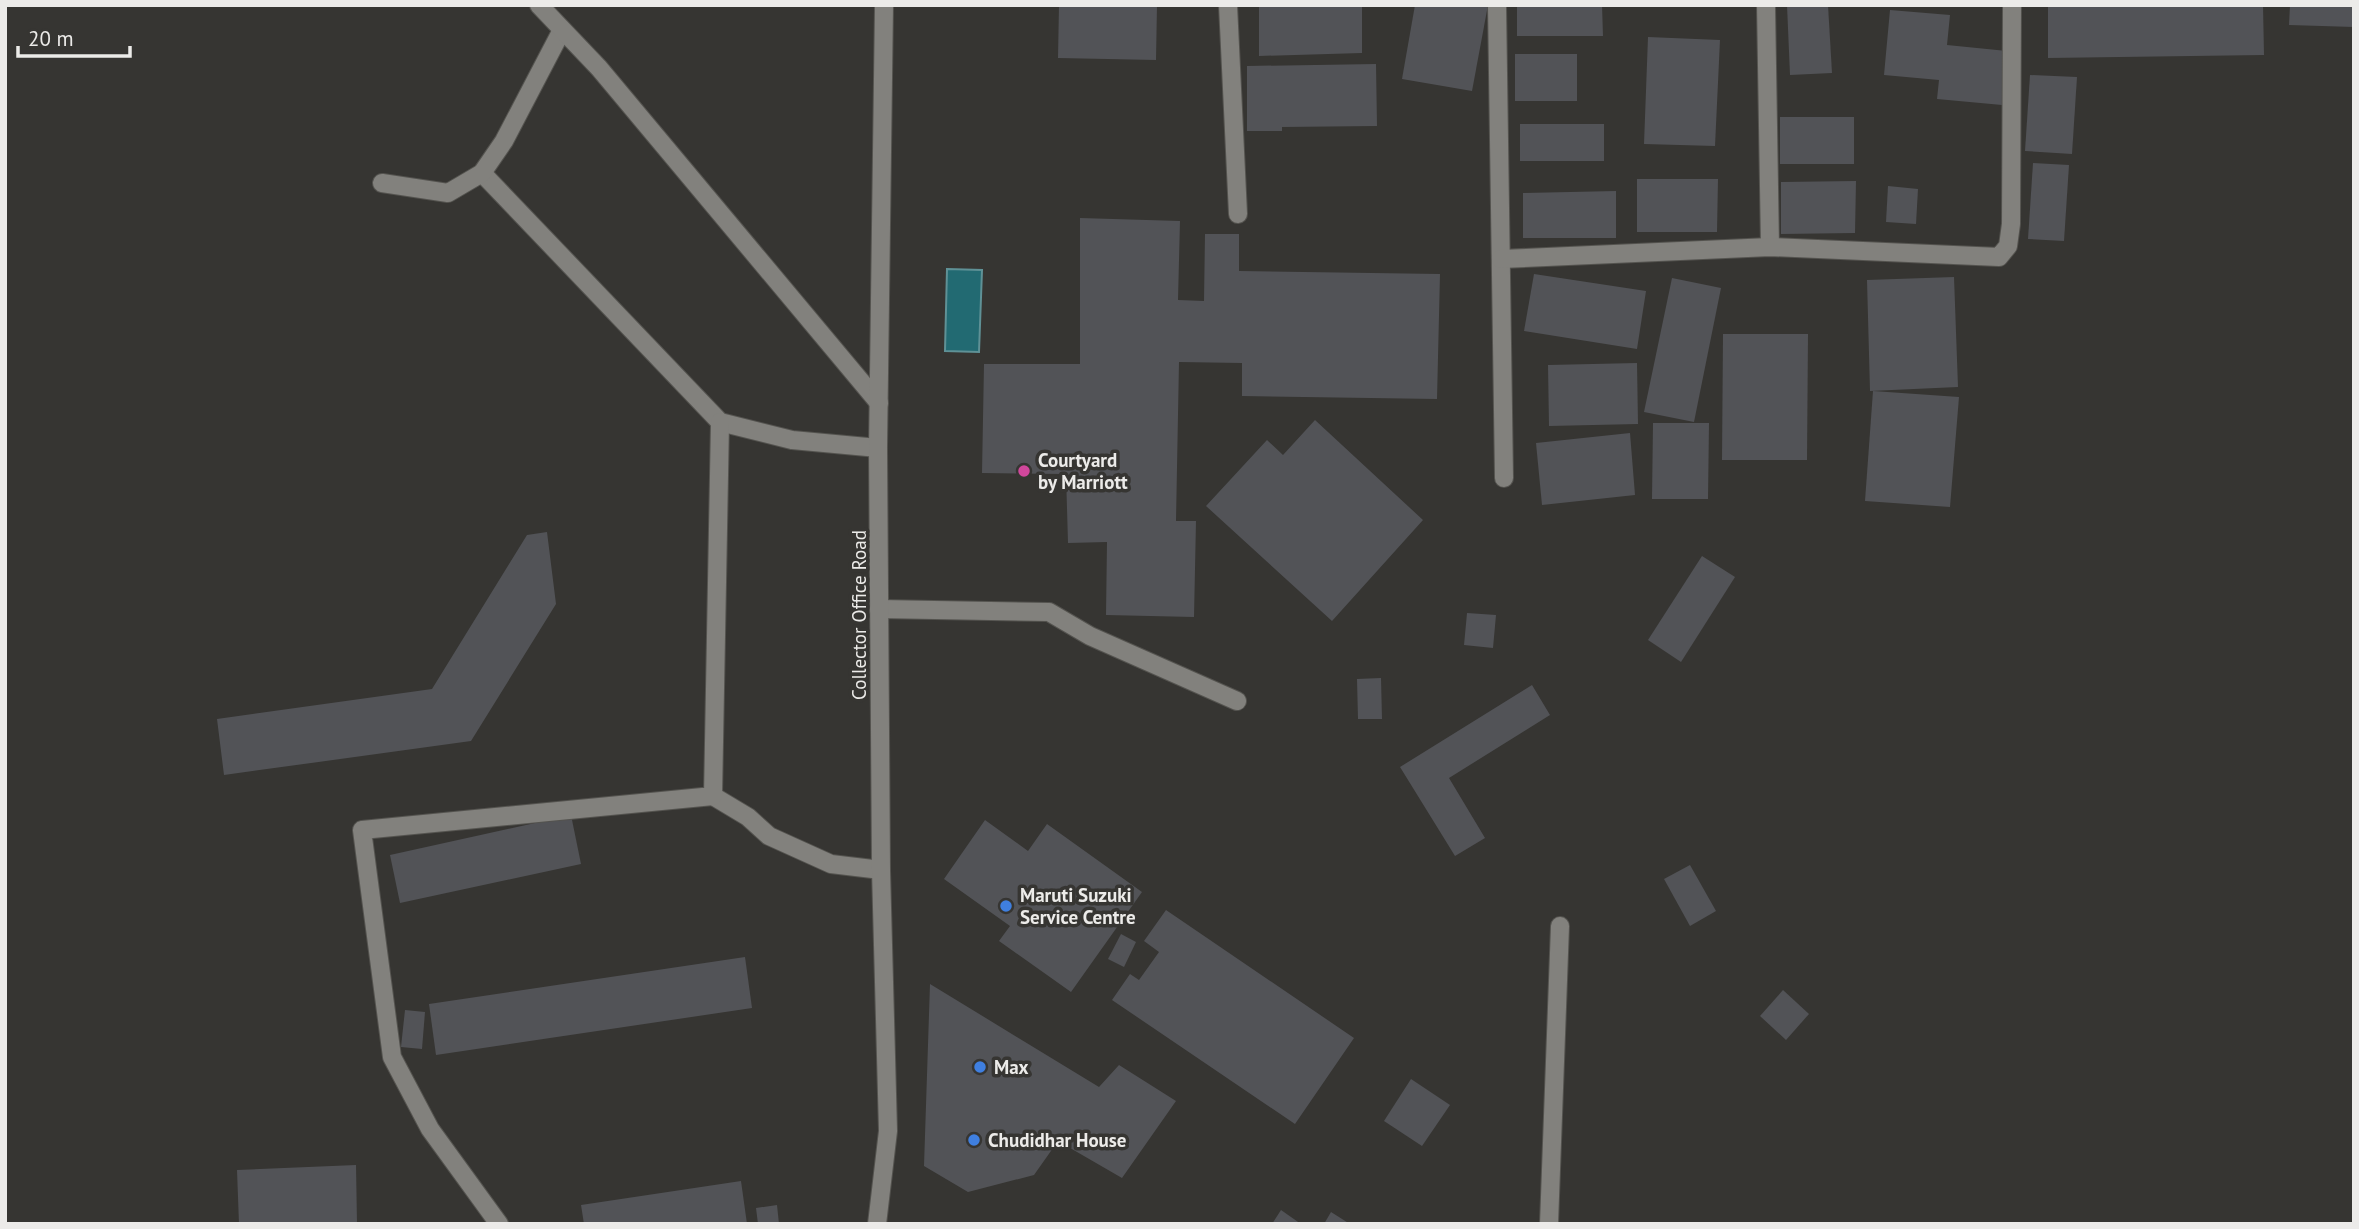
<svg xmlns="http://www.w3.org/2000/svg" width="2359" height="1229" font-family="'PT Sans',sans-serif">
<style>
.water{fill:#226a72;stroke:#5f9196;stroke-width:2}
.building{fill:#525357}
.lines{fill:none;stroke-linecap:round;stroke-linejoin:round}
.service-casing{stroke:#54534f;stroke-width:20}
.minor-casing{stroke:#54534f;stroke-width:20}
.tertiary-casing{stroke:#54534f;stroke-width:20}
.secondary-casing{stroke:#54534f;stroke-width:20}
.service{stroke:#82817d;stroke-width:18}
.minor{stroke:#82817d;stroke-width:18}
.tertiary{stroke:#82817d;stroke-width:18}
.secondary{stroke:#82817d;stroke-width:18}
.hotel-dot{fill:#d1479c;stroke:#363532;stroke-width:2.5}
.shop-dot{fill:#3f7fe0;stroke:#363532;stroke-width:2.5}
.labels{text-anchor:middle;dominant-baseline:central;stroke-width:7;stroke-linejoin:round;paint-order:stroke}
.poi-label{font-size:19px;font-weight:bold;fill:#ecebe9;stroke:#363532;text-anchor:start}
.street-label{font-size:19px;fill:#ecebe9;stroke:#363532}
</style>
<rect width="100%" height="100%" fill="#363532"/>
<path class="water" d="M947 269 982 270 979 352 945 351Z"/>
<g class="building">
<path d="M1059 5H1157L1156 60 1058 58Z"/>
<path d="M1259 5H1362V53L1259 56Z"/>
<path d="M1415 5H1488L1472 91 1402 79Z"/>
<path d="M1517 5H1602L1603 36H1517Z"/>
<path d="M1787 5H1828L1832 73 1790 75Z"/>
<path d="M2048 5H2263L2264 55 2048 58Z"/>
<path d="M2290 5H2354V27L2289 25Z"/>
<path d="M1890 10 1950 15 1947 45 2007 51 2002 105 1937 99 1939 80 1884 75Z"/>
<path d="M1648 37 1720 40 1715 146 1644 144Z"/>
<rect x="1515" y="54" width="62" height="47"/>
<path d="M1376 64 1377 126 1282 127V131H1247V66Z"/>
<path d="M2030 75 2077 77 2072 154 2025 151Z"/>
<rect x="1780" y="117" width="74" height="47"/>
<rect x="1520" y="124" width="84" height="37"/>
<path d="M2033 163 2069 165 2064 241 2028 239Z"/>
<path d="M1637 179H1718L1717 232H1637Z"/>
<path d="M1856 181 1855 233 1781 234V182Z"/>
<path d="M1888 186 1918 189 1916 224 1886 222Z"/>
<path d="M1616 191V238H1523V193Z"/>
<path d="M1080 218 1180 221 1178 300 1204 301 1205 234H1239V271L1440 274 1437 399 1242 396V363L1179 362 1176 521H1196L1194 617 1106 615 1107 542 1068 543 1066 474 982 473 984 364H1080Z"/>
<path d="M1534 274 1646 291 1637 349 1524 331Z"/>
<path d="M1954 277 1958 387 1870 391 1867 280Z"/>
<path d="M1672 278 1721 288 1694 422 1644 412Z"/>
<path d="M1723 334H1808L1807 460H1722Z"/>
<path d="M1637 363 1638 424 1549 426 1548 365Z"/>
<path d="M1873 391 1959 397 1950 507 1865 501Z"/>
<path d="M1315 420 1423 520 1332 621 1206 506 1267 440 1283 455Z"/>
<path d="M1653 423H1709L1708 499H1652Z"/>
<path d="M1630 433 1635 495 1542 505 1536 443Z"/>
<path d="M547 532 556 604 471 741 224 775 217 719 432 689 527 535Z"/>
<path d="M1702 556 1735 577 1681 662 1648 640Z"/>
<path d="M1467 613 1496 615 1493 648 1464 645Z"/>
<path d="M1381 678 1382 719H1358L1357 679Z"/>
<path d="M1532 685 1550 715 1449 778 1485 838 1455 856 1400 767Z"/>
<path d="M571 815 581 864 400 903 390 855Z"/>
<path d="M985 820 1028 851 1047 824 1142 892 1071 992 999 941 1010 926 944 879Z"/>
<path d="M1690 865 1716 911 1690 926 1664 879Z"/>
<path d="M1166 910 1354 1038 1295 1124 1112 1000 1130 974 1139 980 1159 952 1144 941Z"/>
<path d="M1121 934 1136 942 1124 967 1108 959Z"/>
<path d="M745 957 752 1008 436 1055 429 1004Z"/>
<path d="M930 984 1099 1087 1119 1065 1176 1101 1122 1178 1058 1141 1034 1175 968 1192 924 1166Z"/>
<path d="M1783 990 1809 1014 1786 1040 1760 1016Z"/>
<path d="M405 1010 425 1012 422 1049 401 1047Z"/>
<path d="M1411 1079 1450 1105 1422 1146 1384 1121Z"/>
<path d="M356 1165 357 1224H239L237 1170Z"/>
<path d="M741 1181 747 1224H584L581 1205Z"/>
<path d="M777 1205 779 1224H758L756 1208Z"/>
<path d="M1281 1210 1301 1224H1272Z"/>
<path d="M1331 1212 1350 1224H1324Z"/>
</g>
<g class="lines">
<defs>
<path id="service" d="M879 609 1049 612 1090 636 1237 701"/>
<g id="minor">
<path d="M1228 5 1238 214"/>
<path d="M1497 5 1504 478"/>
<path d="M1766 5 1770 247"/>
<path d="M482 173 720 422 792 440 878 448"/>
<path d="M382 183 448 193 482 173 504 141 562 30"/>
<path d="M1501 259 1770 247 1999 257 2008 246 2011 224 2012 5"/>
<path d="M713 796 748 817 769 836 831 864 881 870"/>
<path d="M499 1224 430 1129 392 1057 362 830 713 796 720 422"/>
<path d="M1549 1224 1560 926"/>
</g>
<path id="tertiary" d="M539 5 599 68 879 403"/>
<path id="secondary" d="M877 1224 888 1131 881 870 878 448 884 5"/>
</defs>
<use href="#service" class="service-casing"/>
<use href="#minor" class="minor-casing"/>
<use href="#tertiary" class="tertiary-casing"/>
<use href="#secondary" class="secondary-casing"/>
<use href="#service" class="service"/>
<use href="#minor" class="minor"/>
<use href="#tertiary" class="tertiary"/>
<use href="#secondary" class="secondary"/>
</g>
<circle class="hotel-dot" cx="1024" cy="471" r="7"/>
<g class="shop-dot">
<circle cx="1006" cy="906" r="7"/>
<circle cx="980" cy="1067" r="7"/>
<circle cx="974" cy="1140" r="7"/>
</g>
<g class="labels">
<g class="poi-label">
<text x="1038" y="460">Courtyard<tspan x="1038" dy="22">by Marriott</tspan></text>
<text x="1020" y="895">Maruti Suzuki<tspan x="1020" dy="22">Service Centre</tspan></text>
<text x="994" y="1067">Max</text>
<text x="988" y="1140">Chudidhar House</text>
</g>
<g class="street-label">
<text transform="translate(859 615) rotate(-90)">Collector Office Road</text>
</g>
</g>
<rect width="2359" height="1229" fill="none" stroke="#ecebe9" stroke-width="14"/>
<path d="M18 46v10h112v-10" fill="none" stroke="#ecebe9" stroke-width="3.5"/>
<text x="28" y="46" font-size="21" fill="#ecebe9" stroke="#363532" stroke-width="5" paint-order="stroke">20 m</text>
</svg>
